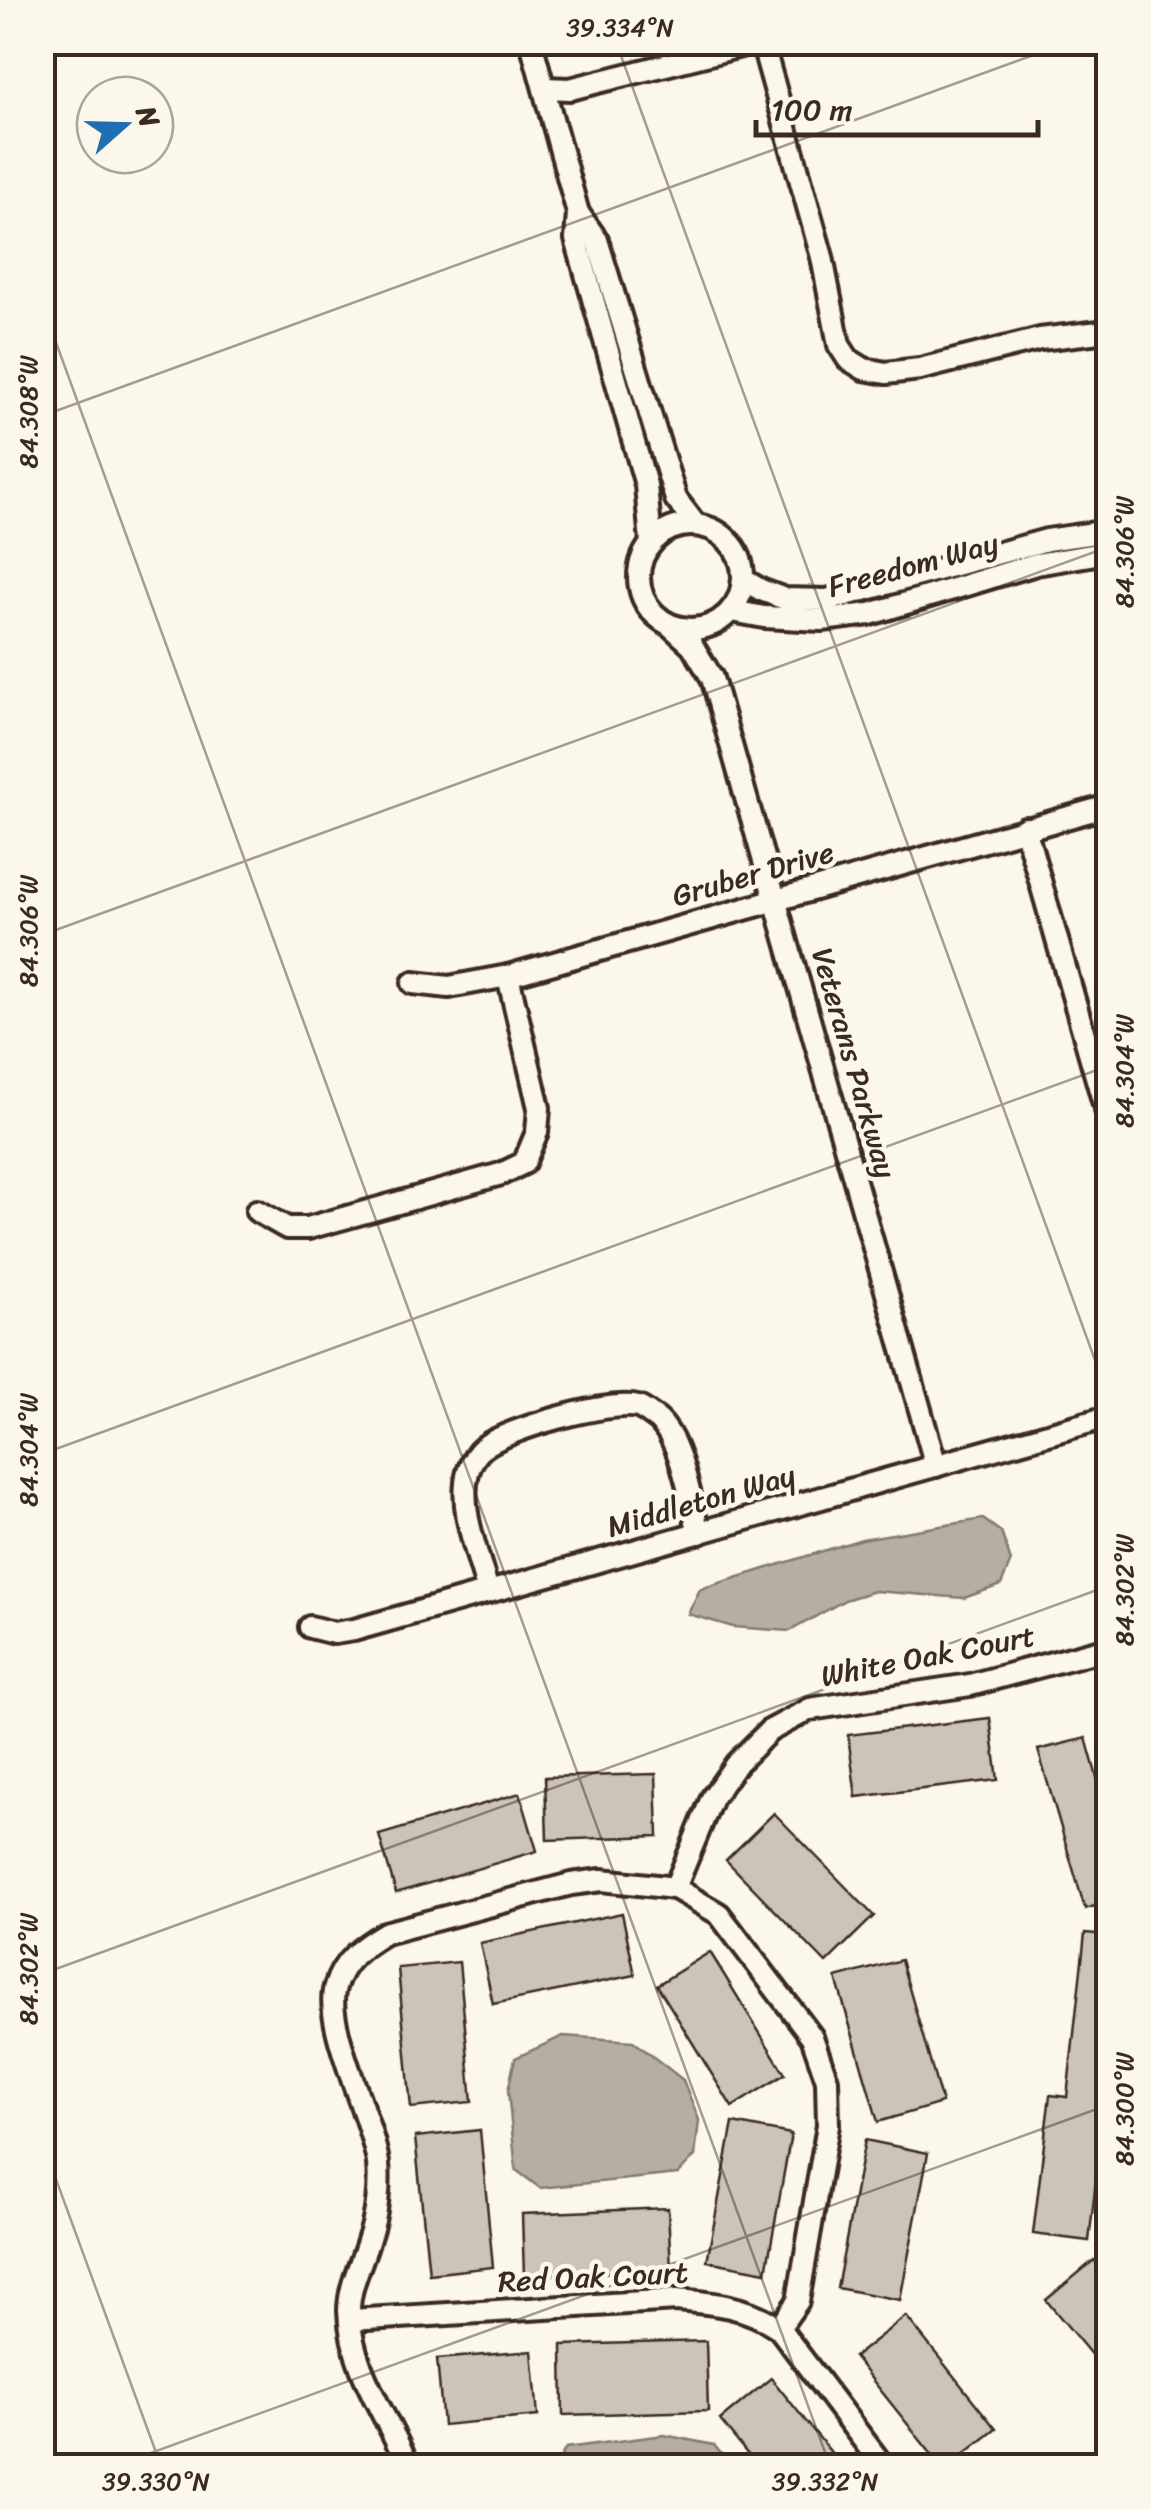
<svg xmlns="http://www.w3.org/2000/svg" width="1151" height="2509" font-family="Sriracha,sans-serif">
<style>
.water{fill:#b6aea2;stroke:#85796d;stroke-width:2.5}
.building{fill:#ccc4b9;stroke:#3b2a1e;stroke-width:2.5}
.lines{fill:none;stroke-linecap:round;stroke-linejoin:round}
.street-casing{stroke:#3b2a1e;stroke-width:28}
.street{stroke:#fbf7ec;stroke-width:20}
.ticks{fill:none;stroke:#3b2a1e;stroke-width:2.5;stroke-opacity:0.45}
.labels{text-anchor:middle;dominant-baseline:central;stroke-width:9;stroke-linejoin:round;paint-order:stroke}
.street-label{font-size:30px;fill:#3b2a1e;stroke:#fbf7ec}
.neatline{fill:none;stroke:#3b2a1e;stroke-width:4}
.ticks-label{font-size:25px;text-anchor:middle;fill:#3b2a1e}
</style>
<rect width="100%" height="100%" fill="#fbf7ec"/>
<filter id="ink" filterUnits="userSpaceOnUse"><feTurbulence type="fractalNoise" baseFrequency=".01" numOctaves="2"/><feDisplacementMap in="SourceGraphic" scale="20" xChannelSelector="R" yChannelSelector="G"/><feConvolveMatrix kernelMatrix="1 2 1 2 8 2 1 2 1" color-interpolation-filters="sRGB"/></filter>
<g filter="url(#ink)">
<g class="water">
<path d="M983 1519 1001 1532 1011 1561 1001 1585 964 1598 874 1591 845 1600 790 1631 733 1627 688 1614 700 1589 862 1539Z"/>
<path d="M563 2036 633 2041 683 2080 699 2120 695 2156 678 2174 540 2188 516 2170 508 2091 515 2058Z"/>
<path d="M664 2435 714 2445 731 2466H555L566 2448Z"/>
</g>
<g class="building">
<path d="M990 1718 998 1780 856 1797 848 1735Z"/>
<path d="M1086 1738 1105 1806 1099 1807 1108 1839V1902L1085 1909 1038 1750Z"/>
<path d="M656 1774 658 1836 547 1840 545 1777Z"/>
<path d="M520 1793 537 1851 396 1893 379 1835Z"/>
<path d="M774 1813 874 1916 826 1963 726 1860Z"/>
<path d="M622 1913 635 1975 493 2004 480 1943Z"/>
<path d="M1085 1933 1108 1935V2076L1089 2241 1033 2234 1050 2095 1067 2097Z"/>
<path d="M710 1952 785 2074 732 2107 657 1985Z"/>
<path d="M901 1960 942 2103 878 2122 836 1978Z"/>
<path d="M459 1962 472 2102 411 2108 398 1968Z"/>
<path d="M733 2123 791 2134 766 2272 707 2261Z"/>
<path d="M480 2130 493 2267 429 2274 415 2137Z"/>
<path d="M865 2140 928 2153 900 2300 837 2288Z"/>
<path d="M668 2208 671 2270 524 2276 522 2214Z"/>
<path d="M1094 2260 1108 2278V2375L1046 2300Z"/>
<path d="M906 2316 996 2429 949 2466H941L854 2357Z"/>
<path d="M706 2341 708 2411 563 2415 562 2345Z"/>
<path d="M532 2351 538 2416 443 2425 437 2359Z"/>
<path d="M771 2378 842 2466H757L720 2420Z"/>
</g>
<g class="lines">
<defs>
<g id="street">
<path d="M531 42 578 213 576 239 646 485 651 543"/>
<path d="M762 42 822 257 839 345 848 359 864 369 886 373 920 369 1040 339 1108 331"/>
<path d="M544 88 570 89 757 42"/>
<path d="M578 213 597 240 676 499 695 524"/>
<circle cx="691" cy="577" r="52"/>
<path d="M744 580 761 590 785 599 827 600 1047 540 1108 531"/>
<path d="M732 611 764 617 822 620 870 614 1036 564 1108 552"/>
<path d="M671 626 692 645 712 678 936 1466"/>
<path d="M1025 828 1108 1118"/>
<path d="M413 983 449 987 508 976 1108 806"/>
<path d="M257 1211 287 1228H308L501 1174 524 1163 537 1132 539 1108 508 976"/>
<path d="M488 1592C479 1556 458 1509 468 1472 471 1463 476 1453 484 1447 507 1429 609 1400 638 1407 644 1409 651 1415 657 1419 682 1440 690 1501 699 1533"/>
<path d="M310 1627 334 1633 354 1630 1108 1417"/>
<path d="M675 1888 712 1798 736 1764 769 1731 810 1709 970 1685 1108 1648"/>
<path d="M351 2320 676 2300C714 2303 746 2306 779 2328L883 2466"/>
<path d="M408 2466C387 2414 351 2371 349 2311 349 2285 362 2263 369 2238 377 2216 380 2186 378 2163 372 2118 323 2024 335 1987 343 1960 363 1946 385 1933L571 1884 602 1880 675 1888 719 1914 812 2037 827 2080 828 2125 798 2301 779 2328"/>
</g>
</defs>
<use href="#street" class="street-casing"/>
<use href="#street" class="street"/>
</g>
</g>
<path class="ticks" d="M616 42 1108 1396M42 304 830 2466M42 416 1069 42M42 935 1108 547M42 1454 1108 1066M42 1974 1108 1586M42 2141 161 2466M115 2466 1108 2105"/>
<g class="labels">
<g class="street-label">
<text transform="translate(913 565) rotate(-15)">Freedom Way</text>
<text transform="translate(753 874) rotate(-16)">Gruber Drive</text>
<text transform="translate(854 1063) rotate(74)">Veterans Parkway</text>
<text transform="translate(701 1501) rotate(-16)">Middleton Way</text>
<text transform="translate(928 1656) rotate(-11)">White Oak Court</text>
<text transform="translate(593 2277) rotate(-3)">Red Oak Court</text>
</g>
</g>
<rect width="1151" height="2509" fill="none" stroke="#fbf7ec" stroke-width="110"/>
<g transform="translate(125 125) rotate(70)"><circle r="48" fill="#fbf7ec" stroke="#aea59a" stroke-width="2.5"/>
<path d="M0-8L18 38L0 25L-18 38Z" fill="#1f6fb2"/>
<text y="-15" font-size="28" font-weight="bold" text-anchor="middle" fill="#3b2a1e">N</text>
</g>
<path d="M756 120v15h282v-15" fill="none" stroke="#3b2a1e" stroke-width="5"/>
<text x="771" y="120" font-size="30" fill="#3b2a1e" stroke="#fbf7ec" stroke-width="8" paint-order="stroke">100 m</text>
<rect x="55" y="55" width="1041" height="2399" class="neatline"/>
<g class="ticks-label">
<text x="620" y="36">39.334°N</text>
<text transform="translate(28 412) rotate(-90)" y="9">84.308°W</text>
<text transform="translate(1124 552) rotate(-90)" y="9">84.306°W</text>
<text transform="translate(28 931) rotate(-90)" y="9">84.306°W</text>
<text transform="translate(1124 1071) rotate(-90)" y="9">84.304°W</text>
<text transform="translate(28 1450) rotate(-90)" y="9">84.304°W</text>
<text transform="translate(1124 1590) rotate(-90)" y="9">84.302°W</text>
<text transform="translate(28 1969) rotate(-90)" y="9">84.302°W</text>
<text transform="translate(1124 2109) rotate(-90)" y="9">84.300°W</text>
<text x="156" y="2490">39.330°N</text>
<text x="825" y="2490">39.332°N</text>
</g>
</svg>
